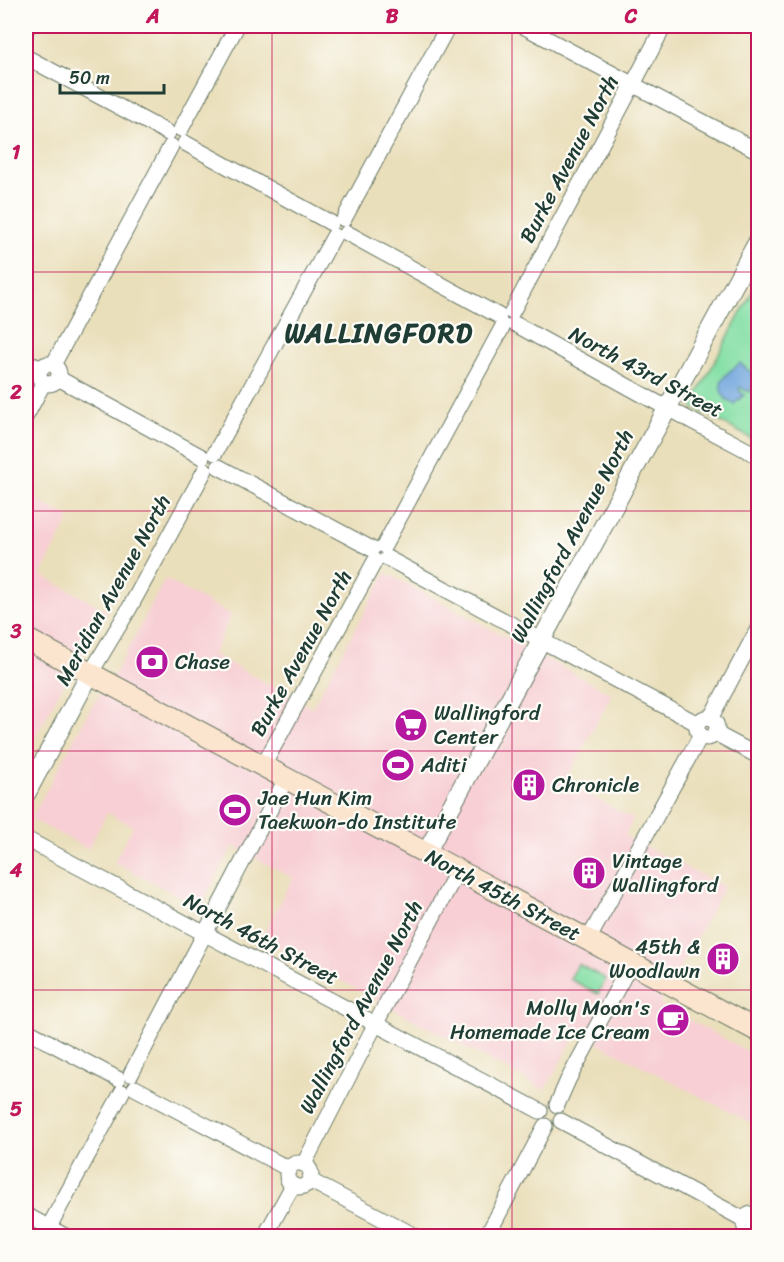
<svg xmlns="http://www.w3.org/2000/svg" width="784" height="1262" font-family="Sriracha,sans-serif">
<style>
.built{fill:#f7cfd4}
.green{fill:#84dfa5;stroke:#528e6c;stroke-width:1.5}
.water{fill:#70a5dd;stroke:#487188;stroke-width:1.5}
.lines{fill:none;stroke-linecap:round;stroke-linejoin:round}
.minor-casing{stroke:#667663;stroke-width:17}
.tertiary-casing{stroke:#667663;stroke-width:20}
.secondary-casing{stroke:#667663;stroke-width:23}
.minor{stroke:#fff;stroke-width:15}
.tertiary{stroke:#fff;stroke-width:18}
.secondary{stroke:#fce5cf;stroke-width:21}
.grid{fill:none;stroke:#c2185b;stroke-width:1.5;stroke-opacity:0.55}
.labels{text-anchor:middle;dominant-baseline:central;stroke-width:4.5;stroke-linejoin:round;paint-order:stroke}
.street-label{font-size:21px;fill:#1f3d34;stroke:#fdfcf7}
.poi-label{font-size:21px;fill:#1f3d34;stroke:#fdfcf7;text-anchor:start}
.district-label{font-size:27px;font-weight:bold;letter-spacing:1.5px;fill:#1f3d34;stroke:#fdfcf7}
.neatline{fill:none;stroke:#c2185b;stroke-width:2}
.grid-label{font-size:20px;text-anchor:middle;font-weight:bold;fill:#c2185b}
</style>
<rect width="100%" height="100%" fill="#fdfcf7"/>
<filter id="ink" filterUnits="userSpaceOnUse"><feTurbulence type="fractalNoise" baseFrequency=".0167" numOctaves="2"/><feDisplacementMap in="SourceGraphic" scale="12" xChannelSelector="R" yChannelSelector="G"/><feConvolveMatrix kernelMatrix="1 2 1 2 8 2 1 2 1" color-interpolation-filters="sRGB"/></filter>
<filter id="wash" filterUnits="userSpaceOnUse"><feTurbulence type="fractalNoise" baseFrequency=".008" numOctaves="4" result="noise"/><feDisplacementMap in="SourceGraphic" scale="24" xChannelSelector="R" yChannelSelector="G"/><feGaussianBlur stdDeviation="1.35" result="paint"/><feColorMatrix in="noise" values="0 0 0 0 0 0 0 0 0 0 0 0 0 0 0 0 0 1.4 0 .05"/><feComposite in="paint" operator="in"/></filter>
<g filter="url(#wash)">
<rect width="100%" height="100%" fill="#eadfbb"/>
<g class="built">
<path d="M26 494 70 518 41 575 108 611 61 689 26 754Z"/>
<path d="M386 573 612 694 565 782 633 819 625 836 724 887 660 1004 758 1057V1127L577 1032 545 1090 261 938 293 878 233 846 200 907 114 862 133 826 107 813 88 849 31 819 90 709 117 670 165 579 231 615 213 654 312 708Z"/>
</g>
<g class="green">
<path d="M758 281V442L691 406Z"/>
<path d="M578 964 606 979 598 994 570 979Z"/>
</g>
<path class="water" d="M740 363 756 377 755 384 749 392 740 387 739 390 744 395 734 404C722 399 716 387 725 376 729 371 735 367 740 363Z"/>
</g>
<g filter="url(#ink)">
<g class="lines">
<defs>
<g id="minor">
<path d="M523 26 758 151"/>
<path d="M26 30 28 26"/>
<path d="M26 57 168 133"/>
<path d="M181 129 237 26"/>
<path d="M185 143 331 223"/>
<path d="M344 219 448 26"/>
<path d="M347 233 499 316"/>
<path d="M512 312 664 26"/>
<path d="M515 324 654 401 758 456"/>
<path d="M26 361 41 369"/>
<circle cx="49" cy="374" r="10"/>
<path d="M53 365 171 146"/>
<path d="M58 378 202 457"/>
<path d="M26 416 44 382"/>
<path d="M215 453 334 236"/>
<path d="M219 467 372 549"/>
<path d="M384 546 503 326"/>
<path d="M387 558 698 724"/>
<path d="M90 674 129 609 205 470"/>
<circle cx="707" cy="728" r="10"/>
<path d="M710 719 758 629"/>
<path d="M715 733 758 756"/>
<path d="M263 766 375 561"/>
<path d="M26 839 540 1111"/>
<path d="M588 940 701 735"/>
<path d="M26 1030 118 1079"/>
<path d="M131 1074 286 779"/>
<path d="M135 1088 289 1169"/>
<path d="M557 1105 568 1080 631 963"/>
<path d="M561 1121 745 1220"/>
<circle cx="299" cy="1175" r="12"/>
<path d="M304 1164 376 1023 458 870"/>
<path d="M309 1180 415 1236"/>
<path d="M758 1214C744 1211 739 1225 750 1234H758"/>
<path d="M26 1215 65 1236"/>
<path d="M44 1236 122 1092"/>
<path d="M265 1236 293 1185"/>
<path d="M487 1236 545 1126"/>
</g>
<g id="tertiary">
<path d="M26 794 90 674"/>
<path d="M426 853 758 241"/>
</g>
<path id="secondary" d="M26 639 758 1031"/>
</defs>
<use href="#minor" class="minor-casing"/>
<use href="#tertiary" class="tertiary-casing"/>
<use href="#secondary" class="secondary-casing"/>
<use href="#minor" class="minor"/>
<use href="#tertiary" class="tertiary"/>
<use href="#secondary" class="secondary"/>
</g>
</g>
<path class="grid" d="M272 26V1236M512 26V1236M26 272H758M26 511H758M26 751H758M26 990H758"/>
<defs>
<symbol id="bank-disc" viewBox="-11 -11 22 22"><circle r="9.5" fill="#b5179e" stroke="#fdfcf7"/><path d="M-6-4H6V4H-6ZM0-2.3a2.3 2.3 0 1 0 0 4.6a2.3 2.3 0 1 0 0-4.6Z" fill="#fff"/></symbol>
<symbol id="supermarket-disc" viewBox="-11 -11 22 22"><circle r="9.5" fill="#b5179e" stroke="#fdfcf7"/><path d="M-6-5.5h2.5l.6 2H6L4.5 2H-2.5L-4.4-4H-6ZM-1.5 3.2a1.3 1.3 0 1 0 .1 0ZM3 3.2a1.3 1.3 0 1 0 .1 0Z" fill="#fff"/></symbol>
<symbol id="stadium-disc" viewBox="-11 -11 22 22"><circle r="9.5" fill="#b5179e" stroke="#fdfcf7"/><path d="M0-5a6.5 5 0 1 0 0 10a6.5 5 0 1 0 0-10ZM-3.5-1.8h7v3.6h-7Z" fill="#fff"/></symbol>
<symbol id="building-disc" viewBox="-11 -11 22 22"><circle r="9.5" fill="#b5179e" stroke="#fdfcf7"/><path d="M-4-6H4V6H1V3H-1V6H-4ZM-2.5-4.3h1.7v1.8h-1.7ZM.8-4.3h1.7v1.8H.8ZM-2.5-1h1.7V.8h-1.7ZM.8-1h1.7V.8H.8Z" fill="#fff"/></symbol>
<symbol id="cafe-disc" viewBox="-11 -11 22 22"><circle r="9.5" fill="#b5179e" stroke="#fdfcf7"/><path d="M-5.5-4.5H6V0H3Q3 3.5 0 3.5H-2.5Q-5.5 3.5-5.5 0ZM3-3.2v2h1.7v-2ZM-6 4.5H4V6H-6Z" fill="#fff"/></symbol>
</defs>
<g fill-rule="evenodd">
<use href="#bank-disc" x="133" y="643" width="38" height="38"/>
<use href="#supermarket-disc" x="392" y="706" width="38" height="38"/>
<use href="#stadium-disc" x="379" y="746" width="38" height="38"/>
<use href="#building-disc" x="510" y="766" width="38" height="38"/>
<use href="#stadium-disc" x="216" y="791" width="38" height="38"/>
<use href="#building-disc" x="570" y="854" width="38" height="38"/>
<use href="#building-disc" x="704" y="940" width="38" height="38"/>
<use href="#cafe-disc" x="654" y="1001" width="38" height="38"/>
</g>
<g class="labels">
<g class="street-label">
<text transform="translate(569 159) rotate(-62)">Burke Avenue North</text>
<text transform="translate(646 372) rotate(28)">North 43rd Street</text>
<text transform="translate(572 536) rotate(-62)">Wallingford Avenue North</text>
<text transform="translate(113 590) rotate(-61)">Meridian Avenue North</text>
<text transform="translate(301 653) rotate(-61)">Burke Avenue North</text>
<text transform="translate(503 895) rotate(28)">North 45th Street</text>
<text transform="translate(261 939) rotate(28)">North 46th Street</text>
<text transform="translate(361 1007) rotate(-62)">Wallingford Avenue North</text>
</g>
<g class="poi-label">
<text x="175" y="662">Chase</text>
<text x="434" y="713">Wallingford<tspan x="434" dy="24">Center</tspan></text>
<text x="421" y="765">Aditi</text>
<text x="552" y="785">Chronicle</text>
<text x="258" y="798">Jae Hun Kim<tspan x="258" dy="24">Taekwon-do Institute</tspan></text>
<text x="612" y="861">Vintage<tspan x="612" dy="24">Wallingford</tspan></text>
<text x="700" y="947" text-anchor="end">45th &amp;<tspan x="700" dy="24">Woodlawn</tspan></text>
<text x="650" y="1008" text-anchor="end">Molly Moon's<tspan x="650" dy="24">Homemade Ice Cream</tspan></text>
</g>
<g class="district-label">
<text x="379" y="333">WALLINGFORD</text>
</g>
</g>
<rect width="784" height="1262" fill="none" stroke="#fdfcf7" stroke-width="66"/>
<path d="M60 84v9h104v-9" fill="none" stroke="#1f3d34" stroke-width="3"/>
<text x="69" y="84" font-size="18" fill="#1f3d34" stroke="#fdfcf7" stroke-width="4.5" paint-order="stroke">50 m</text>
<rect x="33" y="33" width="718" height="1196" class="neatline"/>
<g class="grid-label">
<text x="153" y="23">A</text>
<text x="392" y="23">B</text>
<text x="631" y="23">C</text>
<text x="16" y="159">1</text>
<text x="16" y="399">2</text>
<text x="16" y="638">3</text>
<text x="16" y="877">4</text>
<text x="16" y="1116">5</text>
</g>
</svg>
